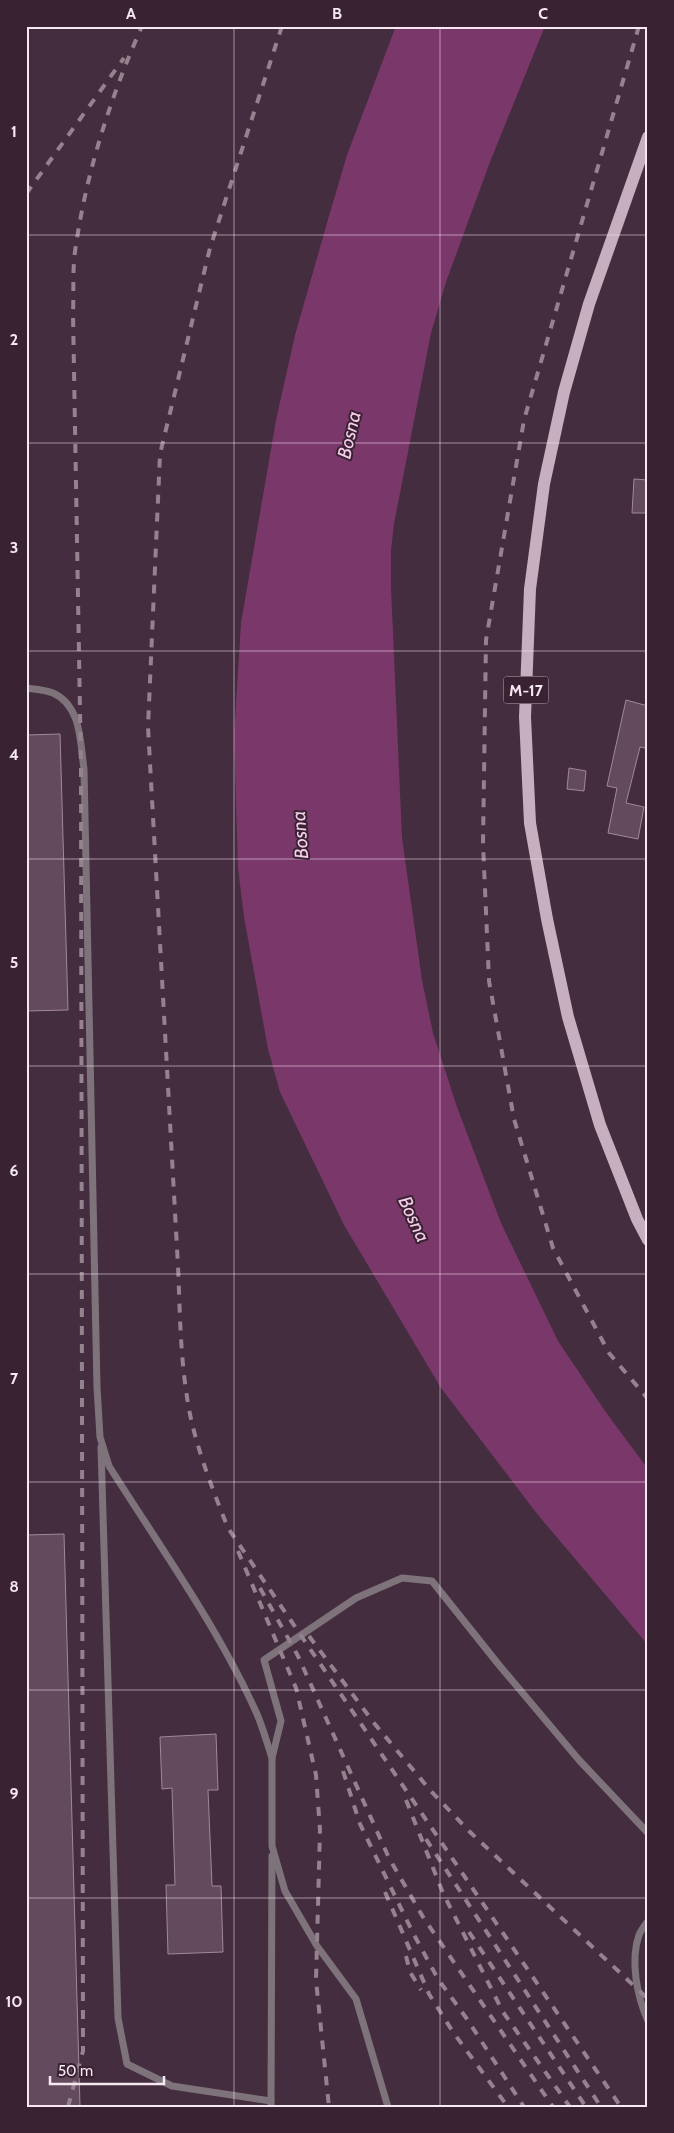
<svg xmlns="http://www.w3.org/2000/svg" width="674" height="2133" font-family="Cabin,sans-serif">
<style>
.water{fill:#7a376a}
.building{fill:#634a5c;stroke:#a3889a}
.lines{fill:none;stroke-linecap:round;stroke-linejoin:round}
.service{stroke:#7f737b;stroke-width:7}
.primary{stroke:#c7afc0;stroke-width:12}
.rail{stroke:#95828f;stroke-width:4;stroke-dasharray:9 9;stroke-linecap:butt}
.grid{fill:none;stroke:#f7e8f2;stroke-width:1;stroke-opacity:0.55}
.labels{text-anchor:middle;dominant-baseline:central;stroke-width:4;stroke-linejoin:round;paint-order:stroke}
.shield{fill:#392333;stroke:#beadb9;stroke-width:1}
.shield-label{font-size:16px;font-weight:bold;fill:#f7e8f2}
.water-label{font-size:19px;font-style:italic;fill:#f7ceea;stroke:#392333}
.neatline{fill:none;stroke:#f7e8f2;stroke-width:2}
.grid-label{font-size:16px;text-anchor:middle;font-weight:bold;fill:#f7e8f2}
</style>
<rect width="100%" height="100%" fill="#442d3e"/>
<path class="water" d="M396 26H545L490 162 446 282 431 333 394 524 391 550V587L402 838 422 980 433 1033 457 1107 501 1223 558 1341 605 1411 648 1469V1645L538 1515 441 1388 344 1225 280 1092 268 1049 244 917 238 868 234 736 241 623 276 420 295 335 329 216 347 155Z"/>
<g class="building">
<path d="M634 479 648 480V513H632Z"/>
<path d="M626 700 648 706V741L646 748 640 747 626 803 644 807 638 839 608 833 617 788 607 786Z"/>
<path d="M60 734 68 1010 26 1011V735Z"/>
<path d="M569 768 586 771 584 791 567 789Z"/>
<path d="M64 1534 80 2107H26V1535Z"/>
<path d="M216 1734 218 1790H208L212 1886H221L223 1952 168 1954 166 1885H175L172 1788 162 1789 160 1737Z"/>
</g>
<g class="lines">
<g class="service">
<path d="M26 688C34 689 46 690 53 693 82 706 80 743 84 769L97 1387 100 1437 109 1466C160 1547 218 1627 257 1714 263 1728 267 1743 272 1758"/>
<path d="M101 1447 118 2018 127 2064 172 2086 271 2101"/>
<path d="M648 1921C645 1925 641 1930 639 1935 630 1960 637 1997 648 2021"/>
<path d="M271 2107 272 1856"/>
<path d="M388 2107 356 1999 317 1946 285 1891 272 1846V1758L281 1721 264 1660 356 1598 402 1578 432 1581 499 1665 579 1760 648 1833"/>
</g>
<path class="primary" d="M648 137 589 304 564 392 544 484 530 589 525 717 530 823 547 919 568 1017 600 1125 637 1219 648 1240"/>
<g class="rail">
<path d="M282 26 210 248 160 454 148 727 178 1266C180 1310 180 1353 187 1397 193 1440 212 1488 228 1528L621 2107"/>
<path d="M639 26 524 420 486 640 483 843 489 981 514 1119 553 1248 609 1353 648 1399"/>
<path d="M26 194 124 58"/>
<path d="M238 1551 296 1688 316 1775 320 1830 316 1980 329 2107"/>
<path d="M260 1588 298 1656 389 1858 423 1917 553 2107"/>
<path d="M309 1636 374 1723 430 1790 470 1832 648 1999"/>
<path d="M343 1771 360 1824 413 1933 438 1979 467 2019 524 2107"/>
<path d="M406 1800 443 1893 503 2012 570 2107"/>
<path d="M426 1839 601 2107"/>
<path d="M385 1892 429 1994 453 2032 508 2107"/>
<path d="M469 1932 586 2107"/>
<path d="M406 1956 410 1972 421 1990"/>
<path d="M68 2107 83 2051 81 767 73 314C74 291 72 267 76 245 87 170 111 96 142 26"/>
</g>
</g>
<path class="grid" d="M234 26V2107M440 26V2107M26 235H648M26 443H648M26 651H648M26 859H648M26 1066H648M26 1274H648M26 1482H648M26 1690H648M26 1898H648"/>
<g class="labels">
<rect class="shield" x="503.5" y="676.5" width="45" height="27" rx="4"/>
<g class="shield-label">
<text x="526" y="690">M-17</text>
</g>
<g class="water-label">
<text transform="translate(349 435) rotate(-77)">Bosna</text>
<text transform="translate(300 835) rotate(-94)">Bosna</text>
<text transform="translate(414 1219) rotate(65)">Bosna</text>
</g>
</g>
<rect width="674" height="2133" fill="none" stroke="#392333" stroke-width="55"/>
<path d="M50 2076v8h114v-8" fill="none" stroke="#f7e8f2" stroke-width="2.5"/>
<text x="58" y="2076" font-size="15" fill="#f7e8f2" stroke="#392333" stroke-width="4" paint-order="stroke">50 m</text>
<rect x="28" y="28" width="618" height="2078" class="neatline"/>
<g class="grid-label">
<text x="131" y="19">A</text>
<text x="337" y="19">B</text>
<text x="543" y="19">C</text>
<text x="14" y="137">1</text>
<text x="14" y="345">2</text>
<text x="14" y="553">3</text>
<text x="14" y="760">4</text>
<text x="14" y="968">5</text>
<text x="14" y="1176">6</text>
<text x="14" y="1384">7</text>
<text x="14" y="1592">8</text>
<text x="14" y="1799">9</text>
<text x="14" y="2007">10</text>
</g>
</svg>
